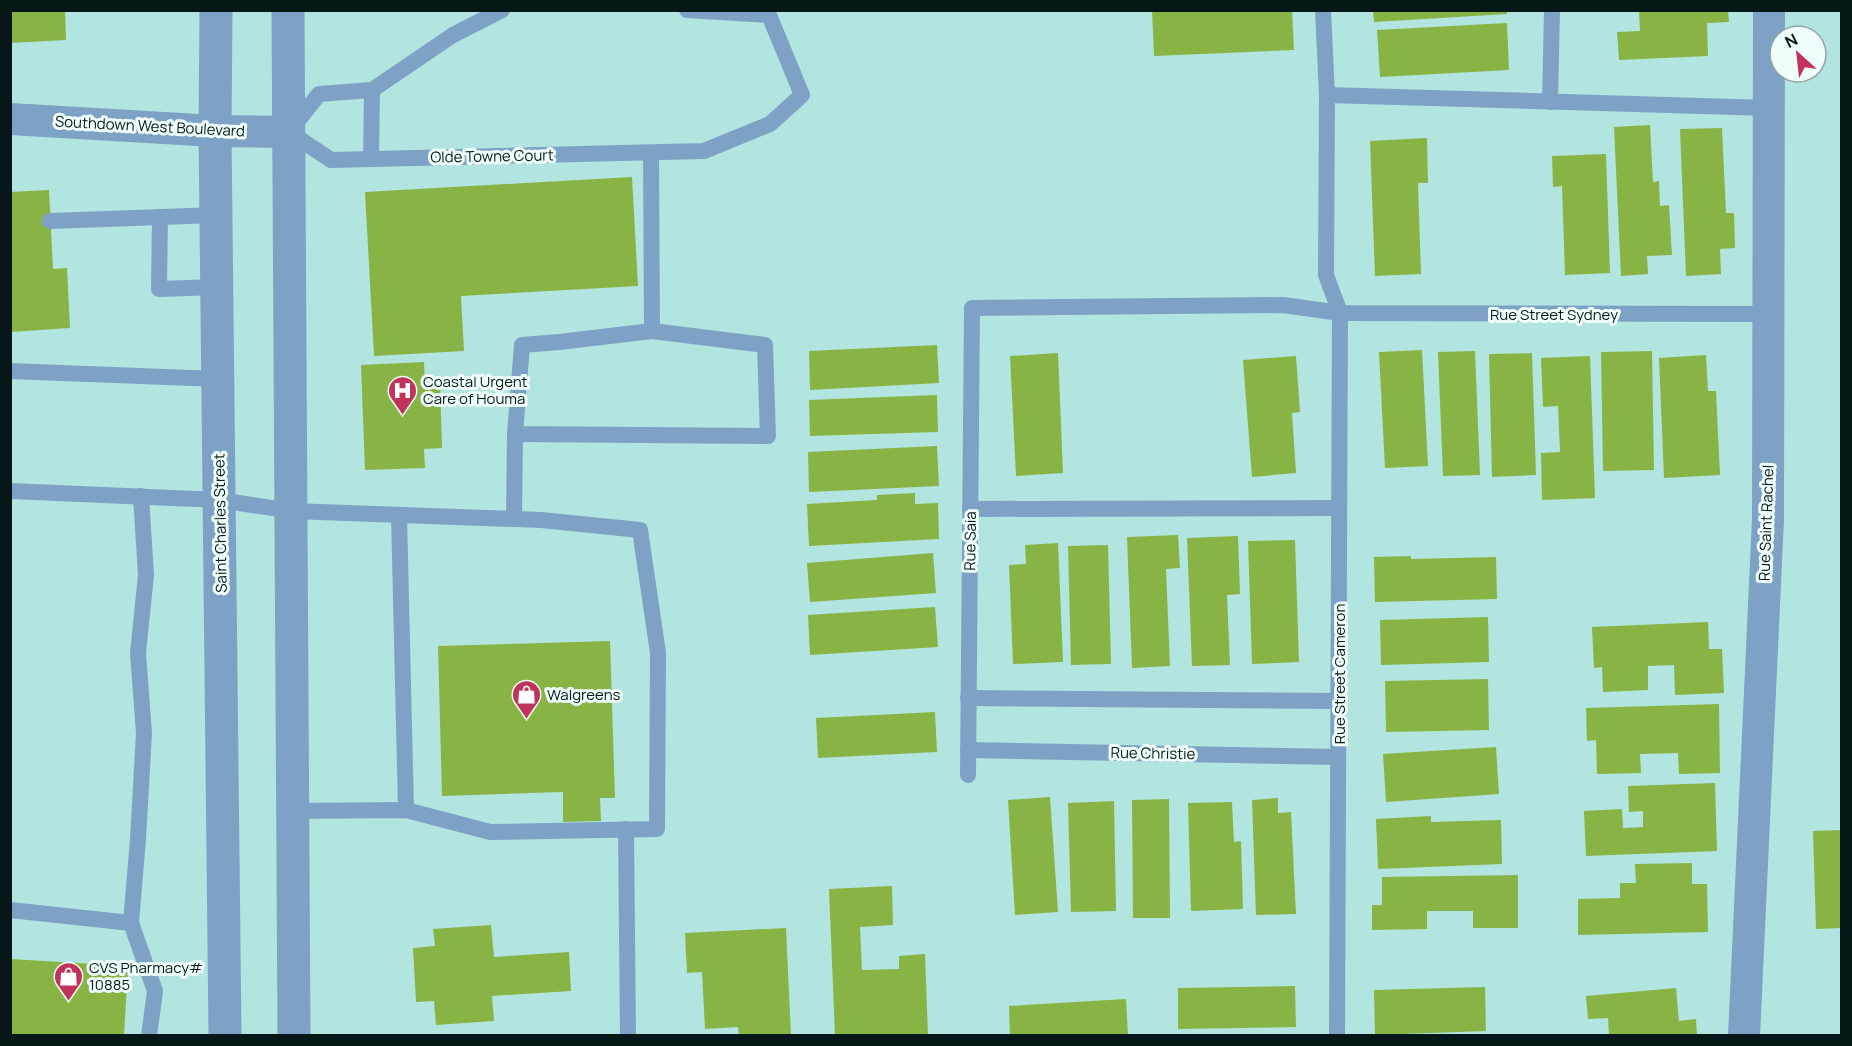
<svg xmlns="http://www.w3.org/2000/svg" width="1852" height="1046" font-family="Manrope,sans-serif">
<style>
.building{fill:#87b444}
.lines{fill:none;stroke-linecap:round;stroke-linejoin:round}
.service{stroke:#7da2c6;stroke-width:16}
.minor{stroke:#7da2c6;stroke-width:32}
.tertiary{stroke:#7da2c6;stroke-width:33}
.labels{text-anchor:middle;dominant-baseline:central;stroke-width:6;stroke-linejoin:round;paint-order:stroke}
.street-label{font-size:15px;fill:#051817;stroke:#f0fefc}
.poi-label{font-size:15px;fill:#051817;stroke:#f0fefc;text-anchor:start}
</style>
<rect width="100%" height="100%" fill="#b3e5e0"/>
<g class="building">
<path d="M10 10H65L66 40 10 43Z"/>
<path d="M1152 10H1292L1294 50 1154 56Z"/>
<path d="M1373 10H1507V14L1374 22Z"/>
<path d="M1639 10H1728L1729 22 1707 23 1708 56 1619 60 1617 32 1640 31Z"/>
<path d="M1507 23 1509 70 1380 77 1377 30Z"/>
<path d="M1650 125 1653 182 1659 181 1660 206 1669 205 1672 255 1647 256 1648 274 1621 276 1614 127Z"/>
<path d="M1722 128 1726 213H1734L1735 248 1720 249 1721 274 1686 276 1680 129Z"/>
<path d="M1427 138 1428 183H1418L1421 274 1375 276 1370 141Z"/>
<path d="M1606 154 1610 273 1565 275 1562 186 1553 187 1552 156Z"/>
<path d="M632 177 638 286 461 296 464 351 374 356 365 192Z"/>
<path d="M49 190 53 269 67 268 70 328 10 332V192Z"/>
<path d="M937 345 939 383 810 390 809 351Z"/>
<path d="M1422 350 1428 466 1385 468 1379 352Z"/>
<path d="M1475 351 1480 475 1443 476 1438 352Z"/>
<path d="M1652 351 1654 470 1603 471 1601 352Z"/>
<path d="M1058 353 1063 473 1016 476 1010 356Z"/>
<path d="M1532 353 1536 475 1492 477 1489 354Z"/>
<path d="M1706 355 1708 391H1716L1720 475 1664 478 1659 358Z"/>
<path d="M1296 356 1300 412 1292 413 1296 473 1252 477 1243 360Z"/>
<path d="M1590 356 1595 498 1542 500 1541 453 1560 452 1558 406 1543 407 1541 358Z"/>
<path d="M424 362 425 383 440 382 442 448 424 449 425 468 365 470 361 365Z"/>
<path d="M937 395 938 432 810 436 809 400Z"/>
<path d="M937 446 939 486 809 492 808 452Z"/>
<path d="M915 493V504L938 503 939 539 809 546 807 504 877 500V495Z"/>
<path d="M1178 535 1180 568 1166 569 1170 666 1132 668 1127 537Z"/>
<path d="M1238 536 1240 594 1227 595 1230 665 1192 666 1187 538Z"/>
<path d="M1295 540 1299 662 1252 664 1248 541Z"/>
<path d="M1058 543 1063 662 1013 664 1009 565 1026 564 1025 545Z"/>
<path d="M1108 545 1111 664 1071 665 1068 546Z"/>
<path d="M933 553 936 593 810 602 807 563Z"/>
<path d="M1411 556V559L1496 557 1497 599 1375 602 1374 557Z"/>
<path d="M935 607 938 647 810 655 808 615Z"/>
<path d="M1488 617 1489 662 1381 665 1380 620Z"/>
<path d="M1708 622 1709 649H1722L1724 693 1675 695 1674 665 1648 666V690L1603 692 1602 667 1594 668 1592 627Z"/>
<path d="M610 641 615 798H600L601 821 563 822V792L442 796 438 646Z"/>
<path d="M1488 679 1489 730 1386 732 1385 681Z"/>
<path d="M1719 704 1720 773 1679 774 1678 753 1640 754 1641 773 1597 774 1596 740 1587 741 1586 708Z"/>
<path d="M935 712 937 752 818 758 816 718Z"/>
<path d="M1496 747 1499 794 1386 802 1383 754Z"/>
<path d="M1715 783 1717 851 1586 856 1584 811 1622 809 1623 828 1643 827V811L1629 812 1628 786Z"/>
<path d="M1050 797 1058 912 1015 915 1008 800Z"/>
<path d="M1278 798V813L1291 812 1296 914 1256 915 1252 800Z"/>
<path d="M1169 799 1170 918H1133L1132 800Z"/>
<path d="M1114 801 1116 911 1071 912 1068 803Z"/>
<path d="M1232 802 1234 842 1241 841 1243 909 1191 911 1188 803Z"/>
<path d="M1431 816V822L1501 820 1502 864 1378 869 1376 819Z"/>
<path d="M1842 830V928L1816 929 1813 831Z"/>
<path d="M1692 863V884H1707L1708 932 1578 935V899L1620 898V883H1636L1635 864Z"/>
<path d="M1518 875V928H1473V911H1427V929L1372 930V905H1382V877Z"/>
<path d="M892 886 893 925 860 927 862 970 899 969V956L925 954 928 1036H835L829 889Z"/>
<path d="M491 925 494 957 569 952 571 991 492 996 494 1021 436 1025 434 1001 416 1002 413 948 435 946 433 929Z"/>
<path d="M786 928 791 1036H739L738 1027 705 1029 702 972 687 973 685 933Z"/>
<path d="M10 959 128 966 124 1036H10Z"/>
<path d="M1295 986 1296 1027 1178 1029V988Z"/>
<path d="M1485 987 1486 1031 1375 1035 1374 990Z"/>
<path d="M1676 988 1679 1021 1696 1019 1697 1036H1609L1608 1018 1588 1019 1586 996Z"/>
<path d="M1126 999 1128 1036H1010L1009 1006Z"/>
</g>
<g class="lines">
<g class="service">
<path d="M502 10 453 35 372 90 319 94 289 132 331 160 704 151 770 124 802 95 769 15 687 10"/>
<path d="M1323 10 1327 95 1769 108"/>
<path d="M1327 95 1326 275 1340 313 1337 1036"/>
<path d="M1550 102 1552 10"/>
<path d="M651 153 652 331 559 342 522 345 515 434 768 436 765 345 652 331"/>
<path d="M371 159 372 90"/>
<path d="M160 217 159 289 217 287"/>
<path d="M50 221 216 215"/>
<path d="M10 371 218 379"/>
<path d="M10 491 219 500 292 511 541 520 640 530 658 653 657 829 490 832 406 810 293 811"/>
<path d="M970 509 1339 508"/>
<path d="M399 515 406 810"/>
<path d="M514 519 515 434"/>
<path d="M968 698 1338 701"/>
<path d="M968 750 1338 757"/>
<path d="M968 775 972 308 1283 305 1340 313 1769 314"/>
<path d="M626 829 628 1036"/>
<path d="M10 910 131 923 138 839 144 733 138 653 146 575 141 496"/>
<path d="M131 923 155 991 149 1036"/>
</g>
<g class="minor">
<path d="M10 119 215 131 289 132"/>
<path d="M1744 1036 1768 519 1769 10"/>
</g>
<g class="tertiary">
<path d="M216 10 215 131 225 1036"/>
<path d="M288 10 294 1036"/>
</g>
</g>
<defs>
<symbol id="hospital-pin" viewBox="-11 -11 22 30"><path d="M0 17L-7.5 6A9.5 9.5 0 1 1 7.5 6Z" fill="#c2335c" stroke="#f0fefc"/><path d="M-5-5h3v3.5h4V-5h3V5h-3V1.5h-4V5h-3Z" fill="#fff"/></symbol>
<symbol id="shop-pin" viewBox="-11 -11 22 30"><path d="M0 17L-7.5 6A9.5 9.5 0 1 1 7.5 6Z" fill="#c2335c" stroke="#f0fefc"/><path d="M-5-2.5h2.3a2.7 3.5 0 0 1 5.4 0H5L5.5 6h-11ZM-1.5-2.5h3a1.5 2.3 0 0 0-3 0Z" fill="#fff"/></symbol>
</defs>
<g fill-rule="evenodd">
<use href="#hospital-pin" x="386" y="374" width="33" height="45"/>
<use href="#shop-pin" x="510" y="678" width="33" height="45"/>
<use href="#shop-pin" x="52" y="960" width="33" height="45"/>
</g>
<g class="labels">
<g class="street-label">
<text transform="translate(150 126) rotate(3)">Southdown West Boulevard</text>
<text transform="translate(492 156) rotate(-1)">Olde Towne Court</text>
<text x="1554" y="314">Rue Street Sydney</text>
<text transform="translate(220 523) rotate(-91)">Saint Charles Street</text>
<text transform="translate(1766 523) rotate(-88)">Rue Saint Rachel</text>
<text transform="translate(970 541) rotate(-89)">Rue Saia</text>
<text transform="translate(1339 674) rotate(-90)">Rue Street Cameron</text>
<text transform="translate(1153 753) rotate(1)">Rue Christie</text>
</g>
<g class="poi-label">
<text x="423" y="381">Coastal Urgent<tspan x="423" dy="17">Care of Houma</tspan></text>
<text x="547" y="694">Walgreens</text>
<text x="89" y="967">CVS Pharmacy#<tspan x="89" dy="17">10885</tspan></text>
</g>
</g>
<rect width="1852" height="1046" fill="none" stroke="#051817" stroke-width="24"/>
<g transform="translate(1798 54) rotate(333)"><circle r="28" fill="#f0fefc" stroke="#92a2a0" stroke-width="1.5"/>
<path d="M0-4.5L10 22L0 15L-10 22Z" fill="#c2335c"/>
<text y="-9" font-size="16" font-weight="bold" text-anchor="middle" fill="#051817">N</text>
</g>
</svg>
